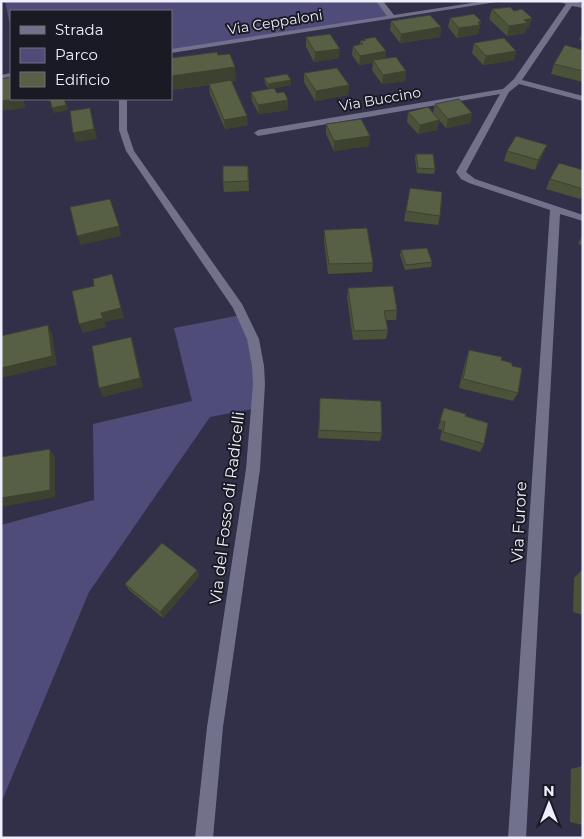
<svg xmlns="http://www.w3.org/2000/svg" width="584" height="839" font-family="Montserrat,sans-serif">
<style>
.green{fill:#504c7a}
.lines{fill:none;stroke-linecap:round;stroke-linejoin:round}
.minor{fill:#72718c;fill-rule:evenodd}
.wall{fill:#4b523a}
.shaded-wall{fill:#3d4230}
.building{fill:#575f44;stroke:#3d4230}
.labels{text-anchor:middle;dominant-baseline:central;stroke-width:4;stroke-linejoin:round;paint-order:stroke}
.far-street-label{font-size:14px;fill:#eeeefd;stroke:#1a1a24}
.street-label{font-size:16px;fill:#eeeefd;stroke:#1a1a24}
</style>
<rect width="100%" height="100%" fill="#323048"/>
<g class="green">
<path d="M5 1H379L392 17 171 51V11H11V30Z"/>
<path d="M241 315 253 339 257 408 210 417 89 592 1 803V525L94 500 93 424 192 401 174 328Z"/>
</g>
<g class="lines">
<g class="minor">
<path d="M376 1H383L394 15 485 1H503L171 53V49L387 16Z"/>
<path d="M557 1H575L583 4V8L572 6 522 80 583 96V101L519 84 509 92 466 172 475 179 583 215V221L560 214 526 838H508L550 210 469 183 461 179 456 172 500 94 258 136 254 133 258 130 503 89 514 79 566 4Z"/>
<path d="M11 73V77L1 79V75Z"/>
<path d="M119 99H127V130L134 151 242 304 259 339 264 366 265 384 260 469 223 727 213 838H195L207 727 246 469 253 384 252 366 247 339 233 308 126 151 119 130Z"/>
</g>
</g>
<g class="wall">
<path d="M492 9 514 11 529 28H526L525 33 507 36 489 19Z"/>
<path d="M450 18 481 21 478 34 457 38 448 27Z"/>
<path d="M391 21 441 27 440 37 400 43 390 30Z"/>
<path d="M583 31V41L579 40Z"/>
<path d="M306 37 339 58 314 62 306 47Z"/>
<path d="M364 39 386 51 385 58 406 71 405 81 382 84 372 70 373 63 359 65 352 55 353 46 360 45V41H364Z"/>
<path d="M474 43 516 51 514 60 483 65 472 53Z"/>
<path d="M583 50V82L551 74 554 64Z"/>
<path d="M218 55 236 81 231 82 248 125 225 129 210 94 209 85 171 90Z"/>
<path d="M304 73 349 85 348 95 315 101 304 82Z"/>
<path d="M264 78 291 85 269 89 265 83Z"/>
<path d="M251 92 288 110 259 114 252 101Z"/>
<path d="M435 104 472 113 470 123 446 128 439 120 437 130 418 134 407 122 408 112 433 113Z"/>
<path d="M326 124 369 146 334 151 326 134Z"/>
<path d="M507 151 543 154 535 170 504 161Z"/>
<path d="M416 154 435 169 434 174 417 173 415 159Z"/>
<path d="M248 166 249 191 224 192 223 182Z"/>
<path d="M583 170V194L580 199 546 189 550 179Z"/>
<path d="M410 188 440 216 438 225 404 221Z"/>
<path d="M324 230 373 263 372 272 328 274 324 240Z"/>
<path d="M583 234V245L578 244Z"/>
<path d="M401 250 432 262 431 267 405 270 400 255Z"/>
<path d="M348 288 397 310 396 320H386L388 330 386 339 353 340 347 297Z"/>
<path d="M469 350 501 360 512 366 518 393 513 401 459 388 466 359Z"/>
<path d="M320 398 382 433 380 441 318 438Z"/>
<path d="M444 408 465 416 484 444 480 452 440 440 442 430 438 429Z"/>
<path d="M583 553V615L573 612 574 578 582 570Z"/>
<path d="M197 570 199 576 163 618 129 590 125 584Z"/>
<path d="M582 674H583V706L582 705Z"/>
<path d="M582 766H583V825L570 822 571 769Z"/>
</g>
<g class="shaded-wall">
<path d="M532 18 529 28H526L525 33 507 36 509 26 524 20Z"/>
<path d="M481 21 478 34 457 38 459 28Z"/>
<path d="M441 27 440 37 400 43 401 34Z"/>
<path d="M340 49 339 58 314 62 315 52Z"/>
<path d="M386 51 385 61 373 60V63L359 65 360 56Z"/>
<path d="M516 51 514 60 483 65 486 56Z"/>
<path d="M235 67 236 81 171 90V76Z"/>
<path d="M406 71 405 81 382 84 383 75Z"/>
<path d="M291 80V85L269 89 268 84Z"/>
<path d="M349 85 348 95 315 101 316 91Z"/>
<path d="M16 99H24L25 108 1 111V101Z"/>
<path d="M65 99 68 110 54 113 52 108Z"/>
<path d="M288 100V110L259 114 258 105Z"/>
<path d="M90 108 97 139 76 142 73 133Z"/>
<path d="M472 113 470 123 446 128 448 119Z"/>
<path d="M247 116 248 125 225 129 224 120Z"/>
<path d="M439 120 437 130 418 134 420 125Z"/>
<path d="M370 136 369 146 334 151V141Z"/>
<path d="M547 145 543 154 535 170 538 160Z"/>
<path d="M119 226 121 236 81 245 77 236Z"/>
<path d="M112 274 124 318 105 322 106 327 83 333 79 324 101 313Z"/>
<path d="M48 325 52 334 57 365 1 378V368Z"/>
<path d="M131 337 134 346 143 387 103 397 99 388Z"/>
<path d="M50 449 55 457V497L1 507V498Z"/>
<path d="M197 570 199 576 163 618 160 612Z"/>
</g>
<g class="building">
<path d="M510 7 514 11 522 9 532 18 524 20 528 23 509 26 492 9Z"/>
<path d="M474 14 481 21 478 22 480 25 459 28 450 18Z"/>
<path d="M430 15 441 27 401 34 391 21Z"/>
<path d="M330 34 340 49 315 52 306 37Z"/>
<path d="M375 37 386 51 360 56 353 46 363 44 360 41 366 40 364 39Z"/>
<path d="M504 38 516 51 486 56 474 43Z"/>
<path d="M565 45 583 50V71L554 64Z"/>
<path d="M217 52 218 55 230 54 235 67 171 76V58Z"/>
<path d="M396 57 406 71 383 75 373 60Z"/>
<path d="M337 68 349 85 316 91 304 73Z"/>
<path d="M287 74 291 80 268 84 264 78Z"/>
<path d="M11 77V99H16L1 101V79Z"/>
<path d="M231 80 247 116 224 120 209 84Z"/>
<path d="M274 88 277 93 284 92 288 100 258 105 251 92Z"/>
<path d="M50 99H64L66 105 52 108Z"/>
<path d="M459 99 472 113 448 119 435 104Z"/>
<path d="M428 107 439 120 420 125 408 112Z"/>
<path d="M90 108 94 129 73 133 70 111Z"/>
<path d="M361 119 370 136 334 141 326 124Z"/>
<path d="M516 136 547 145 538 160 507 151Z"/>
<path d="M416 154H433L435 169 418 168Z"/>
<path d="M559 163 583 170V189L550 179Z"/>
<path d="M223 166H248V181L223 182Z"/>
<path d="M410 188 442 192 440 216 406 211Z"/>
<path d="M110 199 119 226 77 236 70 207Z"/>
<path d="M367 228 373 263 329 264 324 230Z"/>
<path d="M427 248 432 262 406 265 401 250Z"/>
<path d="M112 274 121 308 101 313 103 318 79 324 72 291 94 286 93 279Z"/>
<path d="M393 286 397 310 384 311 388 330 354 331 348 288Z"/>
<path d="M48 325 52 356 1 368V336Z"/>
<path d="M131 337 140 378 99 388 92 346Z"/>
<path d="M469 350 502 357 501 360 512 363V366L522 368 518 393 463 379Z"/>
<path d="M320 398 381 401 382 433 319 430Z"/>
<path d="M444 408 466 414 465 416 488 423 484 444 443 432 445 422 440 421Z"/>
<path d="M50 449V490L1 498V457Z"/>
<path d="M162 543 197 570 160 612 125 584Z"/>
<rect x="582" y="766" width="1" height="55"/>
</g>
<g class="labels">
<g class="far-street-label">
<text transform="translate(275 22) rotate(-9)">Via Ceppaloni</text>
<text transform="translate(380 99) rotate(-10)">Via Buccino</text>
</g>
<g class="street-label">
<text transform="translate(227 508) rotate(-83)">Via del Fosso di Radicelli</text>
<text transform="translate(519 522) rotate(-87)">Via Furore</text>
</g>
</g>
<rect width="584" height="839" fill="none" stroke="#eeeefd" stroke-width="5"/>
<rect x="10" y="10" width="162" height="90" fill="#1a1a24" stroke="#6f6f7b"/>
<rect x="20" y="26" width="25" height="8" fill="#72718c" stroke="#6f6f7b"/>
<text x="55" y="35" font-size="15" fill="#eeeefd">Strada</text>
<rect x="20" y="48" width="25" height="15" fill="#504c7a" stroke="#6f6f7b"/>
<text x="55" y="60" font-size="15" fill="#eeeefd">Parco</text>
<rect x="20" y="72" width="25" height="15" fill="#575f44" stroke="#6f6f7b"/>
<text x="55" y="85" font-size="15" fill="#eeeefd">Edificio</text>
<g transform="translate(549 804)" stroke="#1a1a24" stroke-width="4" paint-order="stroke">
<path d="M0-4L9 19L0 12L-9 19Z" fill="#eeeefd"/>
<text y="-8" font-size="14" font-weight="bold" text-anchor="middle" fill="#eeeefd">N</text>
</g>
</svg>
